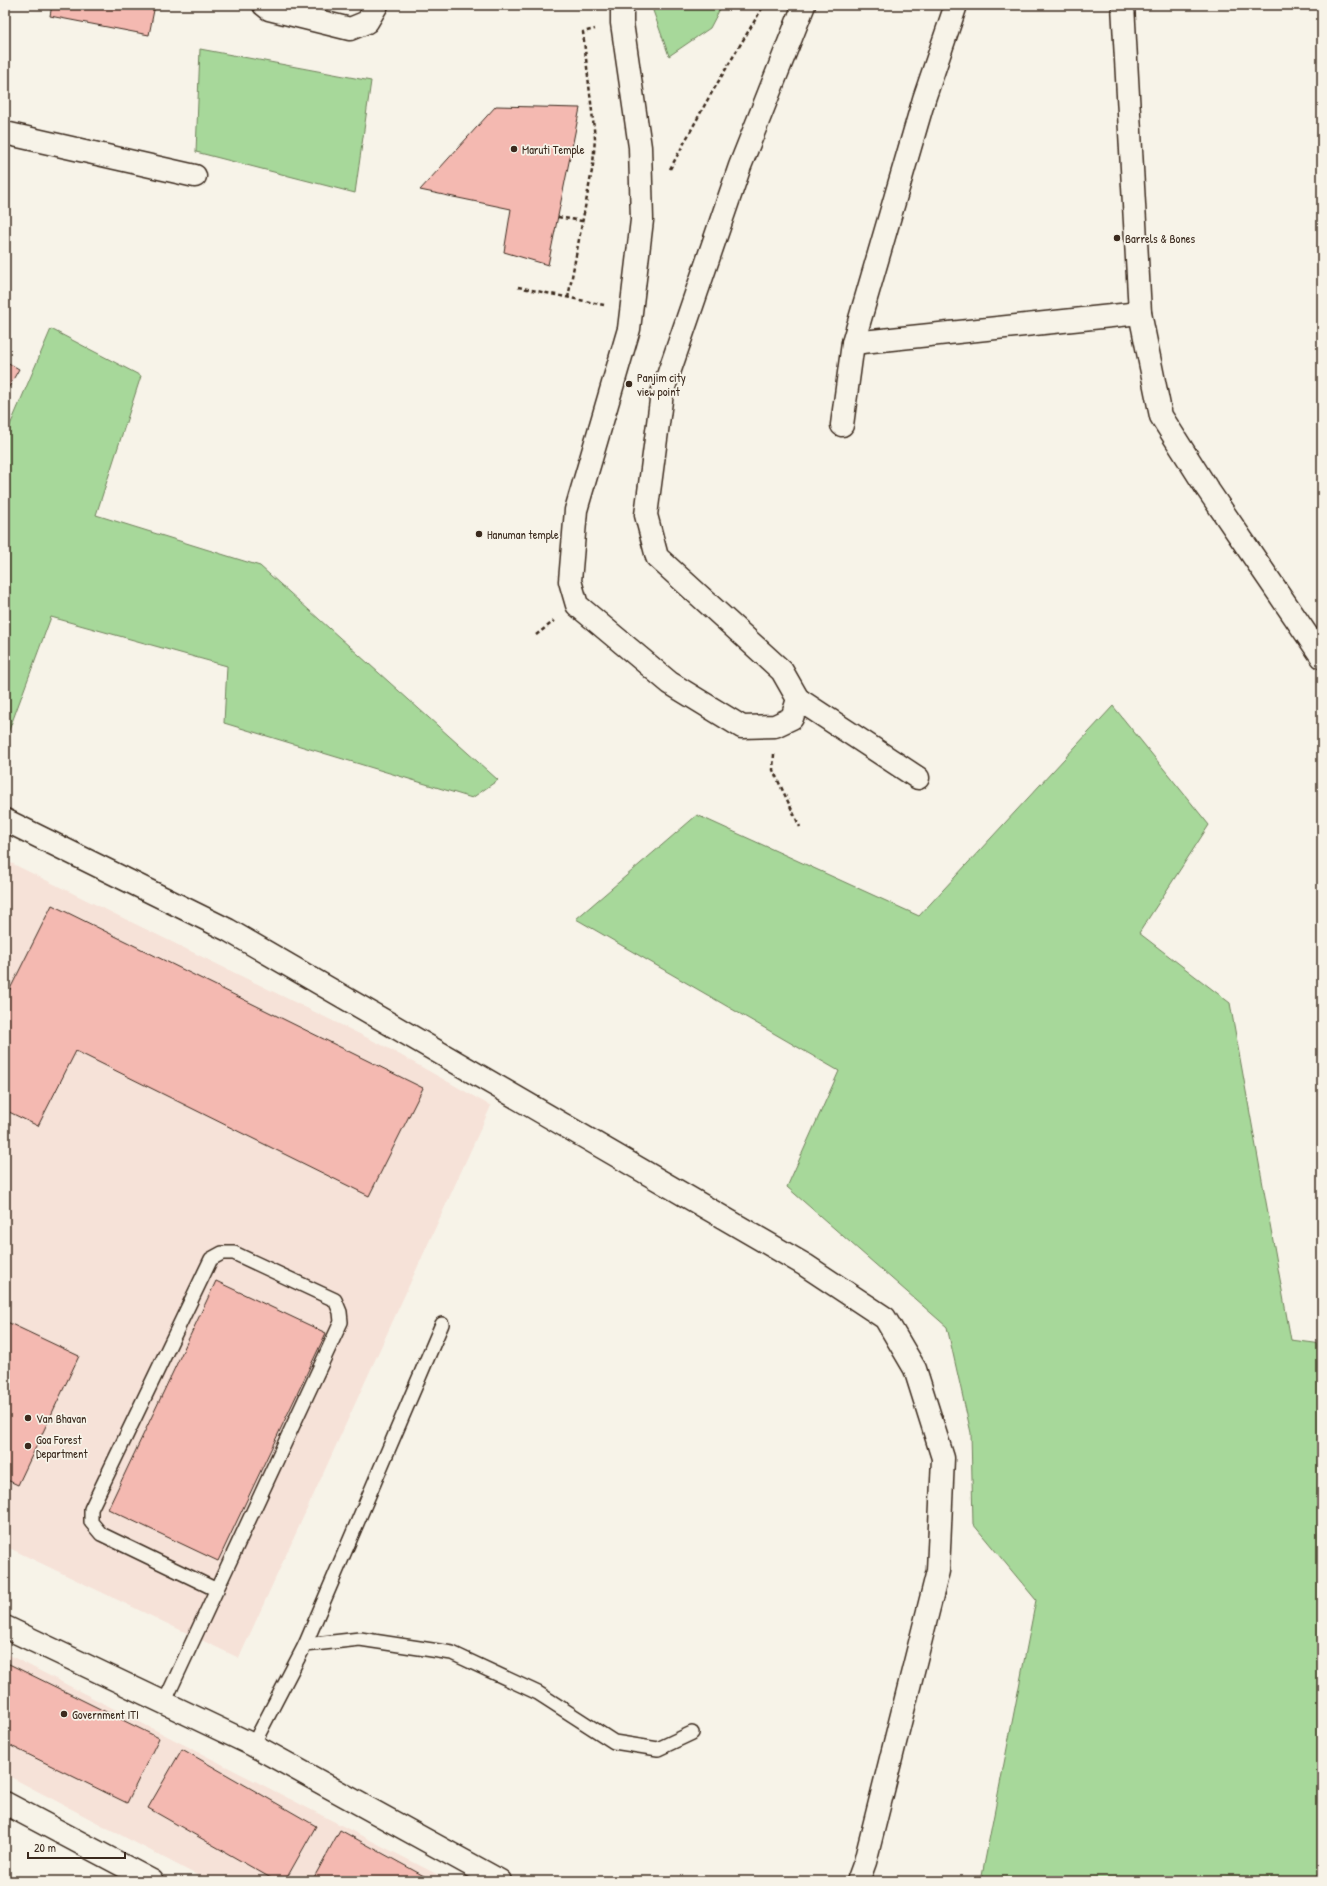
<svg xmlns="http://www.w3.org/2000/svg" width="1327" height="1886" font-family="'Patrick Hand',sans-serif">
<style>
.built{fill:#f6e2d8}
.green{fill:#a7d89a;stroke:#71815c}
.building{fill:#f4b9b1;stroke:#3b2a1e}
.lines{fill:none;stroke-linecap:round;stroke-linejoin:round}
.lane-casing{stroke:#3b2a1e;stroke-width:16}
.street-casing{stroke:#3b2a1e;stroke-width:25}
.secondary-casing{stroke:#3b2a1e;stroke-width:25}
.path{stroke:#3b2a1e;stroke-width:2.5;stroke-dasharray:4 3;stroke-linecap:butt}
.lane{stroke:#f7f3e8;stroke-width:13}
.street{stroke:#f7f3e8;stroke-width:22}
.secondary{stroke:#f7f3e8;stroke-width:22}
.poi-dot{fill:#3b2a1e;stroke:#f7f3e8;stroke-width:1.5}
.labels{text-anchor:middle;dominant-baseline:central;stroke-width:3.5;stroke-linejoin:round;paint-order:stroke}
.poi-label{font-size:12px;fill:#3b2a1e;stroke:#f7f3e8;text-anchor:start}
</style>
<rect width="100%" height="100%" fill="#f7f3e8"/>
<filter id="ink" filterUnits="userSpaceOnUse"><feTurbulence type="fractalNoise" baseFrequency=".025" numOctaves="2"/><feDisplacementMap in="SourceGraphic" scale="8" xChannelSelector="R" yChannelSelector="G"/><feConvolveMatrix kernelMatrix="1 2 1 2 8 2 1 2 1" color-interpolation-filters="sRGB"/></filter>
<g filter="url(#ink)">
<g class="built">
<path d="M5 860 386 1047 491 1106 239 1658 5 1546Z"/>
<path d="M5 1653 450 1881H208L5 1774Z"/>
</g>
<g class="green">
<path d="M651 5H722L710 28 669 56Z"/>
<path d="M200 49 371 81 355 193 196 152Z"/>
<path d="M51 329 141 376 96 515 260 566 498 780 472 798 224 723 227 666 51 617 5 741V437Z"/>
<path d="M1113 706 1209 825 1139 933 1230 1003 1291 1340 1322 1344V1881H981L1036 1600 973 1524 971 1433 947 1327 787 1187 839 1071 576 919 697 815 919 916Z"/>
</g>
<g class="building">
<path d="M52 5H155L149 35 50 16Z"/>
<path d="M496 106 580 108 548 265 504 252 511 209 420 190Z"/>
<path d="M5 361 19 369 5 394Z"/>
<path d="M52 905 423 1088 369 1196 76 1051 38 1126 5 1110V999Z"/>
<path d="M216 1281 326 1333 218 1561 108 1509Z"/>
<path d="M5 1321 79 1356 18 1485 5 1479Z"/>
<path d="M5 1662 159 1738 127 1803 5 1743Z"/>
<path d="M182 1749 316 1826 285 1881H276L148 1808Z"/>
<path d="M340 1830 433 1881H312Z"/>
</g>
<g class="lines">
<defs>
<g id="lane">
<path d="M305 1645 442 1324"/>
<path d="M164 1703 341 1322 340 1312 335 1300 234 1253H222L211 1259 91 1509V1522L101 1534 217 1590"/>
<path d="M253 1745 305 1645 360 1639 452 1653 538 1693 614 1742 658 1749 692 1733"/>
</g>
<g id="street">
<path d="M5 133 195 176"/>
<path d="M853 343 1140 313"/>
<path d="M842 425 853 343 924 99 956 5"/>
<path d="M798 699 918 778"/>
<path d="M5 820 228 930 805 1265 885 1318 915 1369 943 1458 938 1571 865 1862 858 1881"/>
<path d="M5 1627 253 1745 500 1881"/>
<path d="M5 1803 152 1881"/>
</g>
<g id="secondary">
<path d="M264 5 269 9 350 29 367 22 377 5"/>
<path d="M622 5V23L640 147 642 220 629 329 576 510 570 581 577 605 670 683 742 727 775 726 792 718 798 699 782 671 657 557 646 515 662 393 740 166 804 5"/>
<path d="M1123 5 1140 313 1161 416 1206 487 1322 657"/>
</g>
</defs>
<use href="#lane" class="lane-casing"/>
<use href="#street" class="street-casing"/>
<use href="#secondary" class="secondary-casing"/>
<g class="path">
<path d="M670 169 708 99 764 5"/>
<path d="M558 217 582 221"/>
<path d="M518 287 604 305"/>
<path d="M568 298 593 165 595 138 583 32 595 29"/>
<path d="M536 635 554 621"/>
<path d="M774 754 773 770 800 827"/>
</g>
<use href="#lane" class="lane"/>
<use href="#street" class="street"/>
<use href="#secondary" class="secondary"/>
</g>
</g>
<g class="poi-dot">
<circle cx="514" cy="149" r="4"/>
<circle cx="1117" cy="238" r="4"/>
<circle cx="629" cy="384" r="4"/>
<circle cx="479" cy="534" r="4"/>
<circle cx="28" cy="1418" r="4"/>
<circle cx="28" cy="1446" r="4"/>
<circle cx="64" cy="1714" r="4"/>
</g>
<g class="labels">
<g class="poi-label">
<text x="522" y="149">Maruti Temple</text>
<text x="1125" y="238">Barrels &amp; Bones</text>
<text x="637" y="377">Panjim city<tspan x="637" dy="14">view point</tspan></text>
<text x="487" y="534">Hanuman temple</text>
<text x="36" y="1418">Van Bhavan</text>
<text x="36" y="1439">Goa Forest<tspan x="36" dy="14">Department</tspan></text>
<text x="72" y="1714">Government ITI</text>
</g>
</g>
<rect width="1327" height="1886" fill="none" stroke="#f7f3e8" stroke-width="20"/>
<rect x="10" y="10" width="1307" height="1866" fill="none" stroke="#3b2a1e" stroke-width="1.5" filter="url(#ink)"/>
<path d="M28 1852v6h97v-6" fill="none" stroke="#3b2a1e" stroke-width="2"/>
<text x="34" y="1852" font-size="12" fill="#3b2a1e" stroke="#f7f3e8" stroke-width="3" paint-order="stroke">20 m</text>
</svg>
